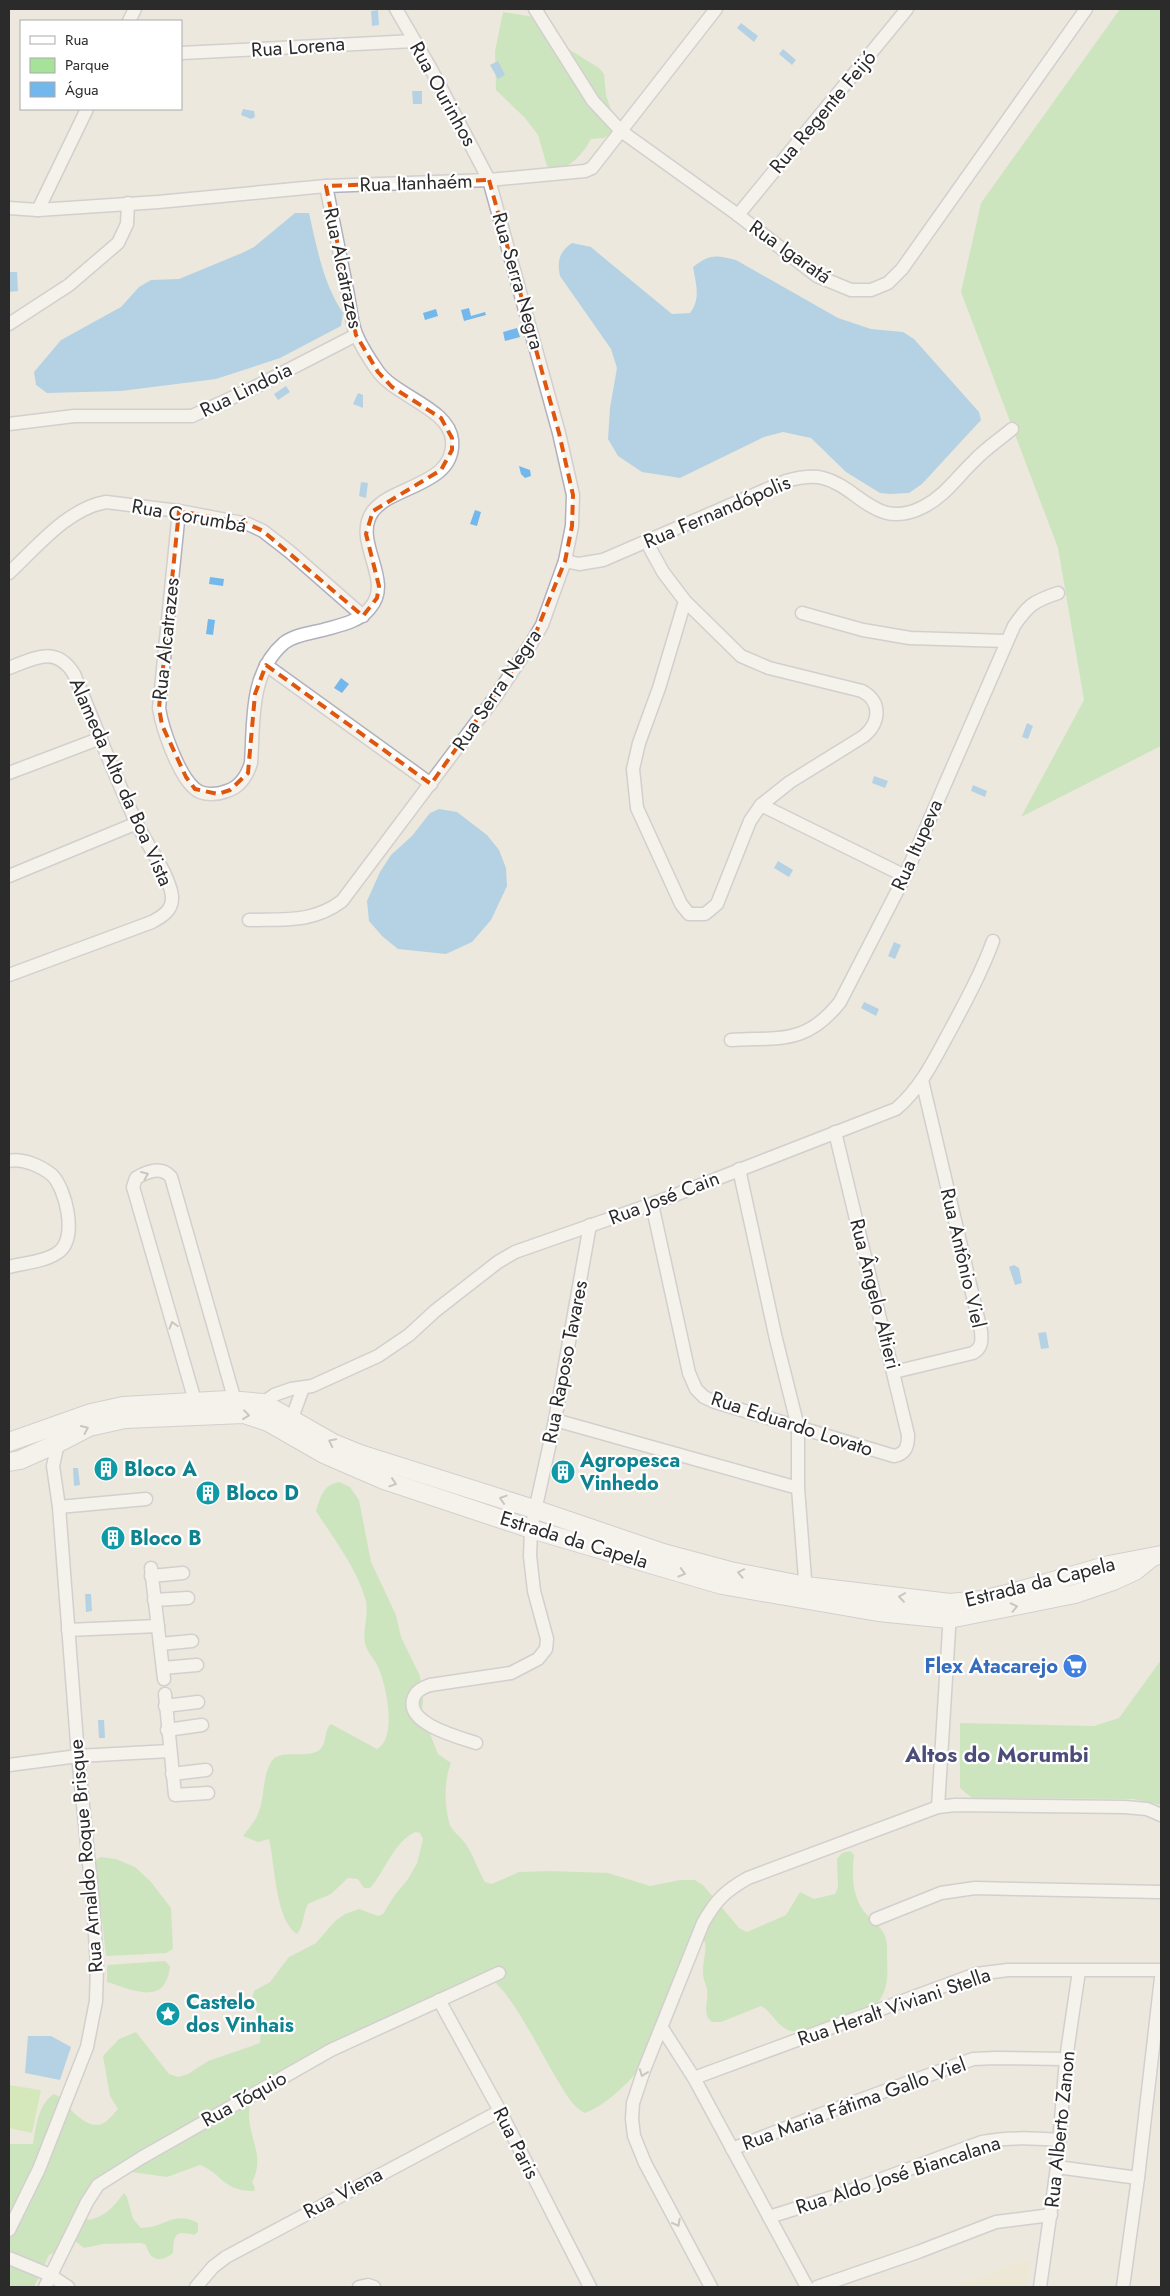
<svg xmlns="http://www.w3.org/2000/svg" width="1170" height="2296" font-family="Jost,sans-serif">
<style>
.education{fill:#eee8cd}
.green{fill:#a7e29a}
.pitch{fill:#b8e996}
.water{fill:#72b8ed}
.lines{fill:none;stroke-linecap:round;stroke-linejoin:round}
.street-casing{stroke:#b1b1be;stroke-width:15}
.secondary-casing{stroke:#b1b1be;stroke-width:20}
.street{stroke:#fff;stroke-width:12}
.secondary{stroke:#fff;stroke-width:18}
.oneway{stroke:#a0a0a0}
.marked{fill:none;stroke:#df570e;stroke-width:4;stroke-dasharray:10 6;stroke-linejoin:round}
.labels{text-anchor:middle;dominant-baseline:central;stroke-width:4.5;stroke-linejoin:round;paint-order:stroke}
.street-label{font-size:20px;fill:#2b2b2b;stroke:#fff}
.culture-label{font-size:20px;font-weight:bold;fill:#0d838f;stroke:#fff;text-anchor:start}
.shop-label{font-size:20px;font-weight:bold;fill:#366cbe;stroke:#fff;text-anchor:end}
.quarter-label{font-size:22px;font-weight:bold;fill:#4c4c7b;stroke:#fff}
</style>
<rect width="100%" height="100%" fill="#ece8dd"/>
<path class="education" d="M1030 2259 1027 2287H949Z"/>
<g class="green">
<path d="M1120 9H1161V746L1021 817 1084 700 1058 548 961 292 981 203Z"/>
<path d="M503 12 541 18 567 48 599 68 604 74 606 95 615 122 612 132 604 138 591 139C582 155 573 165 555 171L547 166 538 135 525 118 496 90 495 51Z"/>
<path d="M339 1482 350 1487 359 1500 371 1562 396 1615 401 1637 420 1676 423 1701 421 1720 430 1734 438 1754 451 1763C444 1780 444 1807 450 1825 454 1833 460 1836 465 1843 473 1854 478 1870 485 1882L492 1884 519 1872 551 1871 608 1873 650 1886 680 1880H695L703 1885 739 1928 747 1932 786 1915 800 1892 814 1899 835 1894 838 1887 837 1859 842 1853 850 1851 854 1855C852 1874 852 1894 863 1910 870 1920 881 1925 885 1936 888 1943 887 1952 887 1959 889 1990 884 2007 852 2017 837 2021 800 2038 786 2029 776 2024 772 2012 761 2006L721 2022H712C701 2014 709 2001 707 1989 706 1984 703 1979 703 1973 702 1963 707 1953 705 1942L702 1941 639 2070C625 2086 606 2105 585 2113 573 2107 565 2093 558 2081 543 2057 513 1995 492 1980L311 2060 251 2102C242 2131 268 2153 252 2182L255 2188 254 2191C222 2191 223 2174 200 2165L167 2177 132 2172 110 2177 84 2213 88 2220C104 2218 114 2206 124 2193L127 2197 133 2219 141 2228C165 2228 173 2210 198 2223V2232L194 2235C175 2230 174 2234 173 2253 161 2263 150 2261 146 2245L141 2243 103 2244 84 2248 75 2241 70 2244 61 2262 53 2253 49 2255 34 2287H9V2144H33C36 2127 38 2104 54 2094L58 2096C68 2106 87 2132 104 2123 109 2120 114 2113 118 2109L110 2096 103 2056 119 2039 136 2032 169 2074 178 2077 188 2074 208 2061 260 2043 261 2023 252 1999 254 1991 270 1982 289 1957 316 1943 335 1921 345 1914 359 1909 378 1916 383 1914 394 1896 408 1879 417 1863 423 1839 420 1833 415 1832C393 1843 386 1870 370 1888H364L358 1879 348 1878 331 1894 308 1904C303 1913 304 1926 297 1934 275 1920 275 1864 269 1839L258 1842 243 1836C248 1829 255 1822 258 1814 265 1797 262 1777 271 1762 280 1748 303 1759 318 1751 328 1745 323 1730 331 1724L377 1749C398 1738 386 1684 378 1667 374 1658 367 1653 365 1643 362 1629 370 1613 365 1598 356 1567 333 1538 316 1511 321 1496 323 1485 339 1482Z"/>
<path d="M1161 1660V1805L1133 1799 972 1798 960 1788V1723L1094 1726 1119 1718Z"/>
<path d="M101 1857 116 1859 135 1867 151 1882 171 1908 173 1949 166 1953 106 1956 95 1860Z"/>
<path d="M165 1961 170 1966C166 2007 133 1990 107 1982V1965Z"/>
</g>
<path class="pitch" d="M9 2085 41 2090 32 2133 9 2128Z"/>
<g class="water">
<path d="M378 10 379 25 372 26 371 11Z"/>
<path d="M741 23 758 36 754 42 737 28Z"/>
<path d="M783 49 796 60 792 65 779 54Z"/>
<path d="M498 61 505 75 498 79 490 65Z"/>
<path d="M412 91H422V104H413Z"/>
<path d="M243 109 254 111 255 117 251 119 241 115Z"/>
<path d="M295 213H309C317 248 323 283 343 313L341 326 280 358 216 379 121 391 47 393 36 385 34 372 61 340 121 307 139 287 151 280 179 279 242 253 254 247Z"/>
<path d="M572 243 591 247 598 253 672 314 690 313C701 299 696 284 693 267 711 254 714 255 736 260L838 318 871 329 903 332 914 339 979 412 981 420 922 484 909 493 890 494 880 493 846 472 811 438 783 432 764 437 680 478 642 472 618 456 608 439 610 408 617 368 611 349 560 276C557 261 559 252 572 243Z"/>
<path d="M9 272H17L18 291 9 292Z"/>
<path d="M469 308 471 316 485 312 486 315 464 321 461 310Z"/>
<path d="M436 309 438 316 425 320 423 313Z"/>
<path d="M517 328 520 337 505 341 503 332Z"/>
<path d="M286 386 290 392 278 400 274 394Z"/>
<path d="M358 393 363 395V408L353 404Z"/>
<path d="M519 466 530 470 531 476 525 478 521 474Z"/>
<path d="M361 482 368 483 366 498 359 496Z"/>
<path d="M475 510 481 512 477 526 470 524Z"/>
<path d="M210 577 224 579 223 586 209 584Z"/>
<path d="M208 619 215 620 213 635 206 634Z"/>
<path d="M341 678 349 684 342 693 334 688Z"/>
<path d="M1027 723 1033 726 1028 739 1022 737Z"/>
<path d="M874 776 888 781 885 788 872 783Z"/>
<path d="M973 785 987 791 985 797 971 791Z"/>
<path d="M439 809 457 812 487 835 499 850 506 868 507 886 491 920 472 942 446 954 398 949 382 936 369 921 367 901 380 872 391 855 412 836 430 813Z"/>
<path d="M778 861 793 870 789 877 774 868Z"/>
<path d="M894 942 901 945 895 959 888 956Z"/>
<path d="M864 1002 879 1009 876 1016 861 1008Z"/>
<path d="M1014 1265 1019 1268 1022 1283 1015 1285 1009 1267Z"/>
<path d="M1046 1332 1049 1348 1041 1349 1038 1333Z"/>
<path d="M73 1468H78L80 1485 74 1486Z"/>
<path d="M85 1594H91L92 1611 86 1612Z"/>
<path d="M98 1720H104L105 1738H99Z"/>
<path d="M28 2036H51L71 2047 60 2080 25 2073Z"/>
</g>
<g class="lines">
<defs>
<g id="street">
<path d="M535 9 593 101 621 131 738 215 817 276 851 290H871L888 283 902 269 1086 9"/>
<path d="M129 21 135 9"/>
<path d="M181 53 414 41"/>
<path d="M9 208 38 210 158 202 326 186 489 180 585 171 592 168 599 159 716 9"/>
<path d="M38 210 87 109"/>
<path d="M738 215 907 9"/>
<path d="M9 324 69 285 118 243 127 224 128 203"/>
<path d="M9 424 74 416H192L251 389 356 335"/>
<path d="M179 511 159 708C162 728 178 774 194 788 202 796 217 795 227 791 240 787 247 776 251 763 254 722 249 673 284 643 294 635 311 633 323 630 340 625 359 622 370 608 395 580 351 541 373 511 393 485 456 485 452 440 449 408 394 396 377 370 370 360 361 346 356 334 351 321 350 304 347 290 340 255 333 221 326 186"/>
<path d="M646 541 663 572 685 601 741 656 769 668 862 691C882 702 880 722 864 736L790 782 761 805 750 821 717 904 705 914H689L681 904 637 808 633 769 639 743 659 688 685 601"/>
<path d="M565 561 579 564 603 560 786 481C797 478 811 475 823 478 859 487 876 531 923 507 945 496 957 477 974 461 985 449 999 440 1012 429"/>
<path d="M9 573C37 547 67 509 106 502L179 511 248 524 263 531 290 552 363 616"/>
<path d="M802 613 863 630 910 638 1006 641"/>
<path d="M266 665 431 784"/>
<path d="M9 668C35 658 56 645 74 674 95 724 114 775 137 824 147 845 169 874 172 896 173 910 163 916 152 922L9 975"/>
<path d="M9 773 101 738"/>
<path d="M761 805 905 876"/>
<path d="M9 876 137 823"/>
<path d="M249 920C284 919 313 923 342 901L496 696 532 642 542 625 565 561 572 526 573 495 559 433 489 180 431 69 396 9"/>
<path d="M731 1040C780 1037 806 1045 840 1002L905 876 1014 626C1028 605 1034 601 1058 593"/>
<path d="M9 1161C23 1158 41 1166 52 1175 66 1189 77 1236 60 1251 48 1261 25 1263 9 1267"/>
<path d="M739 1169 776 1339 798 1427V1488L806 1592"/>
<path d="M652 1204 689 1373 696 1389 704 1397 715 1402 894 1456C906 1454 908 1446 908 1435L835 1132"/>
<path d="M894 1372 973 1353C982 1348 982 1341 981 1331L922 1080"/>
<path d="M195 1401 133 1187 136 1178C148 1171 161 1166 171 1177L235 1401"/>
<path d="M263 1403 274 1395 291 1389 312 1386 378 1356 409 1335 435 1311 498 1262 515 1252 652 1204 896 1109C922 1087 936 1056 952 1027 967 999 982 971 993 941"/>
<path d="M555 1420 798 1488"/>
<path d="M285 1425 292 1418 303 1388"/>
<path d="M59 1507 146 1499"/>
<path d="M151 1568 164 1679"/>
<path d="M151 1576 183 1573"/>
<path d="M154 1600 188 1598"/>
<path d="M68 1630 158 1626"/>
<path d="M160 1644 192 1641"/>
<path d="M163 1668 197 1665"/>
<path d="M165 1694 175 1795 208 1793"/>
<path d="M165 1706 198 1702"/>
<path d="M167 1730 202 1725"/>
<path d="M476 1743C458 1737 407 1724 413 1700 415 1691 422 1688 430 1685L511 1673 538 1659 546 1649 547 1639 534 1591 530 1556 531 1529 555 1420 590 1225"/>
<path d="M9 1765 78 1756 170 1751"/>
<path d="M172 1774 206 1770"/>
<path d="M938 1807 950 1613"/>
<path d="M876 1919 941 1893 975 1888 1161 1892"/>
<path d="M439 2000 500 2111 590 2287"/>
<path d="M662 2028 694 2078 807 2287"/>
<path d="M694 2078 976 1974 1008 1970H1161"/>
<path d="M732 2149 819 2115 973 2059 995 2058 1066 2059"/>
<path d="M1057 2167 1138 2178"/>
<path d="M769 2217 836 2196 982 2142C1008 2137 1032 2138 1059 2140"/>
<path d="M9 2230 39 2169 87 2047 96 2001 97 1966 93 1903 78 1756 59 1507 53 1466 58 1443 56 1438"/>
<path d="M9 2258 50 2275 68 2287"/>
<path d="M45 2287 87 2202 98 2185 141 2158 331 2050 499 1973"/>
<path d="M196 2287 213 2267 226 2257 500 2111"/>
<path d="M359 2287 368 2285 374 2287"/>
<path d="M711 2287 645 2163 634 2136 632 2119 633 2103 644 2070 703 1923C716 1900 725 1891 748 1878L938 1807 955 1805 1125 1807 1147 1809 1161 1815"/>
<path d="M817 2287 918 2252 996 2222 1051 2215"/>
<path d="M1040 2287 1057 2167 1066 2059 1079 1971"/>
<path d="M1123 2287 1138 2178 1161 1978"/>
</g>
<g id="secondary">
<path d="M9 1442 91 1413 123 1406 228 1400 263 1403 333 1443 360 1454 537 1510 663 1553 730 1571 806 1586 950 1603 981 1600 1011 1593 1109 1565 1161 1555"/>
<path d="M9 1462 20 1460 58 1443 89 1427 125 1419 244 1414 268 1422 324 1454 384 1480 531 1529 722 1585 878 1612 949 1619 1075 1594 1113 1581 1135 1571 1151 1558"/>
</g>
</defs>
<use href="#street" class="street-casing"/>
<use href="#secondary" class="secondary-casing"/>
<use href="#street" class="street"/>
<use href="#secondary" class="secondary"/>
</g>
<defs><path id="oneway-chevron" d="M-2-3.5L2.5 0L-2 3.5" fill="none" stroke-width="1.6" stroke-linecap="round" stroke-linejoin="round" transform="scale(1.25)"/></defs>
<g class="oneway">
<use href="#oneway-chevron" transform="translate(145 1175) rotate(-23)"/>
<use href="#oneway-chevron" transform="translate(173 1325) rotate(-106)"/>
<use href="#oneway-chevron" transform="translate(246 1415) rotate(7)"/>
<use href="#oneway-chevron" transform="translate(85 1429) rotate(-24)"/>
<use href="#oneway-chevron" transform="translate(332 1442) rotate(-153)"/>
<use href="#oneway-chevron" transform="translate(393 1483) rotate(18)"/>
<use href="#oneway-chevron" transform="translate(503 1499) rotate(-162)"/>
<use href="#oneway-chevron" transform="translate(682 1573) rotate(16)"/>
<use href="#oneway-chevron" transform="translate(741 1573) rotate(-169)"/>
<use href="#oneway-chevron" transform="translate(902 1597) rotate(-172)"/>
<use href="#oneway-chevron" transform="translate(1014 1607) rotate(-12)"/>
<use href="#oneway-chevron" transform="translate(643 2073) rotate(110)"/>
<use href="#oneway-chevron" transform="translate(677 2223) rotate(62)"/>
</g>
<path d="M0 0H1170V2296H0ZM489 180 559 433 573 495 572 526 565 561 532 642 431 784 266 665 255 694 248 773 230 790 218 794 195 789 186 777 162 725 159 708 179 511 248 524 263 531 363 616 377 598 379 586 366 534 373 511 441 470 452 450V438L441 418 392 387 378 372 356 335 326 186Z" fill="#ece8dd" fill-opacity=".55" fill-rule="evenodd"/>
<path class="marked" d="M489 180 559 433 573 495 572 526 565 561 532 642 431 784 266 665 255 694 248 773 230 790 218 794 195 789 186 777 162 725 159 708 179 511 248 524 263 531 363 616 377 598 379 586 366 534 373 511 441 470 452 450V438L441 418 392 387 378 372 356 335 326 186Z"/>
<defs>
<symbol id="building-disc" viewBox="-11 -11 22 22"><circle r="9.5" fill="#0f9aa8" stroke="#fff"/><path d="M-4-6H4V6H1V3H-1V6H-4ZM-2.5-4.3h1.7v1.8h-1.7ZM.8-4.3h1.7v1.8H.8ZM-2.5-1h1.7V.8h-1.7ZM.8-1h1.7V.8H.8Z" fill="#fff"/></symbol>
<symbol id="supermarket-disc" viewBox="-11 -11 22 22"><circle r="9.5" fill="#3f7fe0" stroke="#fff"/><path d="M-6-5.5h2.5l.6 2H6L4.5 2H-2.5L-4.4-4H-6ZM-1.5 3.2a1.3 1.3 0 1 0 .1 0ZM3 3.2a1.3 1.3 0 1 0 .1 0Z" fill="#fff"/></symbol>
<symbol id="sight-disc" viewBox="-11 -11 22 22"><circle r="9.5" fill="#0f9aa8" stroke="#fff"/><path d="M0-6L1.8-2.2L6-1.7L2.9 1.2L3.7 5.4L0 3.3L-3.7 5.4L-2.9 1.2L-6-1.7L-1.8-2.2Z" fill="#fff"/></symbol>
</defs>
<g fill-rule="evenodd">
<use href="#building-disc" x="92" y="1455" width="28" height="28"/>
<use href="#building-disc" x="549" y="1458" width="28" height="28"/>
<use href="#building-disc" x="194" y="1479" width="28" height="28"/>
<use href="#building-disc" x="99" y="1524" width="28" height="28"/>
<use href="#supermarket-disc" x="1061" y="1652" width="28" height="28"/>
<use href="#sight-disc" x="154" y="2000" width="28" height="28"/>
</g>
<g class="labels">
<g class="street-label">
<text transform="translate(298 47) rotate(-4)">Rua Lorena</text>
<text transform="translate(443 94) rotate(61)">Rua Ourinhos</text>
<text transform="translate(823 112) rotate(-50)">Rua Regente Feijó</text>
<text transform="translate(416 183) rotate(-2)">Rua Itanhaém</text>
<text transform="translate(790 252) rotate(35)">Rua Igaratá</text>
<text transform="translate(343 268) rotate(78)">Rua Alcatrazes</text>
<text transform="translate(518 281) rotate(74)">Rua Serra Negra</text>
<text transform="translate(246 390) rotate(-26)">Rua Lindoia</text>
<text transform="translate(717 512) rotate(-23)">Rua Fernandópolis</text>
<text transform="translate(189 516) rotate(10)">Rua Corumbá</text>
<text transform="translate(166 639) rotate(-84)">Rua Alcatrazes</text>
<text transform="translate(497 690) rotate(-56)">Rua Serra Negra</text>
<text transform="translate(121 782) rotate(66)">Alameda Alto da Boa Vista</text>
<text transform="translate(917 845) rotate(-66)">Rua Itupeva</text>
<text transform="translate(664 1198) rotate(-21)">Rua José Cain</text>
<text transform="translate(963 1258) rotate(77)">Rua Antônio Viel</text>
<text transform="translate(875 1294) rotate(76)">Rua Ângelo Altieri</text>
<text transform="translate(565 1362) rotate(-79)">Rua Raposo Tavares</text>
<text transform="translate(792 1424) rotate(18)">Rua Eduardo Lovato</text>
<text transform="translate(574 1540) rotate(17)">Estrada da Capela</text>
<text transform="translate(1040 1582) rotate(-14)">Estrada da Capela</text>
<text transform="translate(86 1856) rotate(-95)">Rua Arnaldo Roque Brisque</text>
<text transform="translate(894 2007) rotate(-19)">Rua Heralt Viviani Stella</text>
<text transform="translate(244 2099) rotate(-29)">Rua Tóquio</text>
<text transform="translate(854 2104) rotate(-20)">Rua Maria Fátima Gallo Viel</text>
<text transform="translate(1060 2129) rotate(-84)">Rua Alberto Zanon</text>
<text transform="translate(516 2143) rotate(63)">Rua Paris</text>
<text transform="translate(898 2175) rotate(-18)">Rua Aldo José Biancalana</text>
<text transform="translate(343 2193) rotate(-28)">Rua Viena</text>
</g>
<g class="culture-label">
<text x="580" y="1460">Agropesca<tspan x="580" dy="23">Vinhedo</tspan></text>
<text x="124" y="1469">Bloco A</text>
<text x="226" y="1493">Bloco D</text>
<text x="130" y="1538">Bloco B</text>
<text x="186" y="2002">Castelo<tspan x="186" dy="23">dos Vinhais</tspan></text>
</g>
<g class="shop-label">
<text x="1058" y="1666">Flex Atacarejo</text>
</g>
<g class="quarter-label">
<text x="997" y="1754">Altos do Morumbi</text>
</g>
</g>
<rect width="1170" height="2296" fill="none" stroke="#2b2b2b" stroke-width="20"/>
<rect x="20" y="20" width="162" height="90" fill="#ffffff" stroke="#aaaaaa"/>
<rect x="30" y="36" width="25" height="8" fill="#ffffff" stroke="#aaaaaa"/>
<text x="65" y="45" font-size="15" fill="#2b2b2b">Rua</text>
<rect x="30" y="58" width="25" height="15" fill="#a7e29a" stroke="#aaaaaa"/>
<text x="65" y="70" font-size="15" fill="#2b2b2b">Parque</text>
<rect x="30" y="82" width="25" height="15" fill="#72b8ed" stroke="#aaaaaa"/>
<text x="65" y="95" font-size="15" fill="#2b2b2b">Água</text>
</svg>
